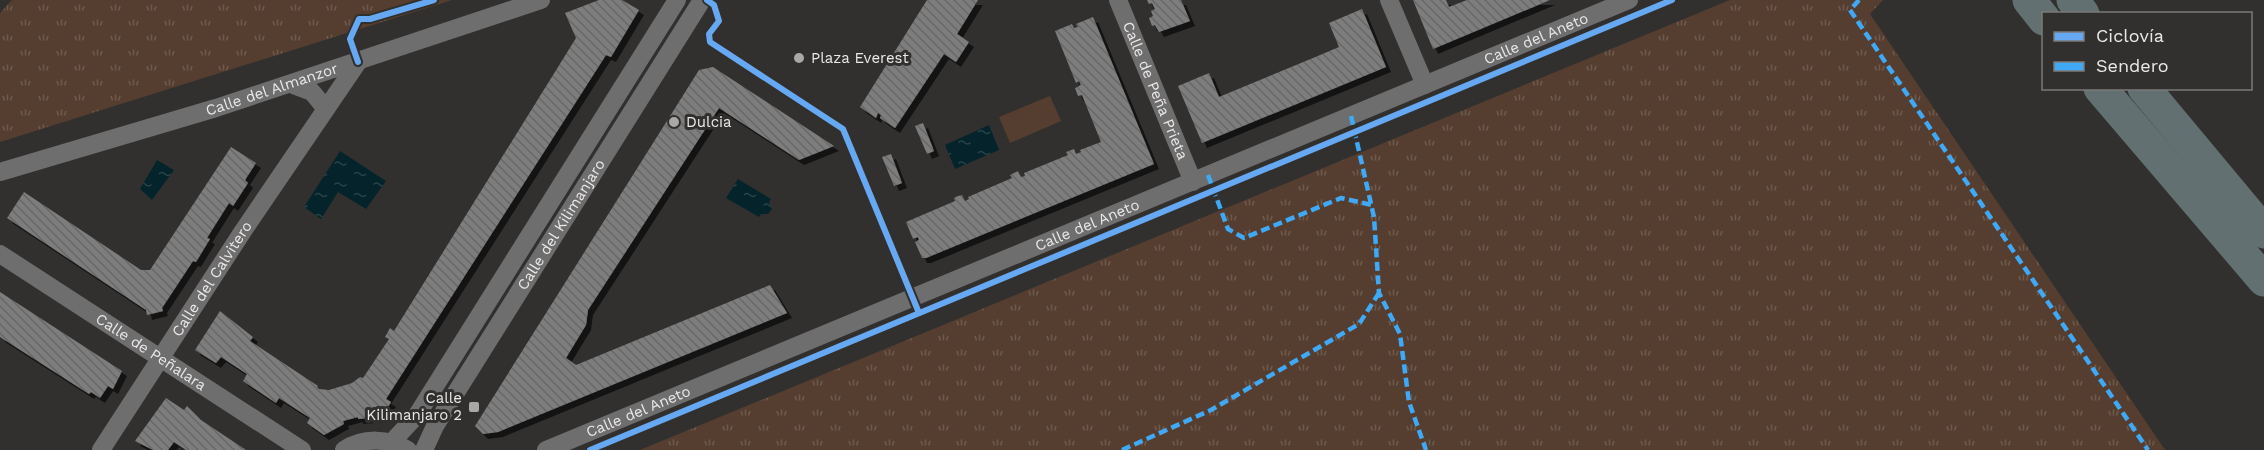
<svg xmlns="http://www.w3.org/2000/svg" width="2264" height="450" font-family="'Work Sans',sans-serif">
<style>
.grass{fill:url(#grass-tufts)}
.pitch{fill:#553e2f}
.water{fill:url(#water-ripples)}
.building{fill:url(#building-back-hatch);filter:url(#shadow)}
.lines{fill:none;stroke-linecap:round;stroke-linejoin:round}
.minor{stroke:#6f6e6e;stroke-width:18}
.motorway{stroke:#627072;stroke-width:33}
.quiet{stroke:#3fa9f5;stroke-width:4.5;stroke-dasharray:9 4.5;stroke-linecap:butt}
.cycleway-casing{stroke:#32302e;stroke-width:10}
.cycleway{stroke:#66a8f1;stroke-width:6}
.poi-dot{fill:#aaa8a7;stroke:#32302e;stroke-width:2}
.labels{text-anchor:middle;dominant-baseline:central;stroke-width:6;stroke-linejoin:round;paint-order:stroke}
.street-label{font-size:15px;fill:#ebe9e8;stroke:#32302e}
.poi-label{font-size:15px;fill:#ebe9e8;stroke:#32302e;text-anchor:start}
</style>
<defs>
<pattern id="grass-tufts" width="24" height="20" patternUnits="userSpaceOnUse" patternTransform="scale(1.5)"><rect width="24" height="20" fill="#553e2f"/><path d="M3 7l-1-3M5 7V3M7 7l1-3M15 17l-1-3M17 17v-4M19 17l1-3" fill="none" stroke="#6e5a4d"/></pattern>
<pattern id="water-ripples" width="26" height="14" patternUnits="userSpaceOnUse" patternTransform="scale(1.5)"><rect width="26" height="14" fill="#04232a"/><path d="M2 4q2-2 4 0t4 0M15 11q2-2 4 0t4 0" fill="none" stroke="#294349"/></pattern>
<pattern id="building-back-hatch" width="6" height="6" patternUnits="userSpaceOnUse" patternTransform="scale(1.5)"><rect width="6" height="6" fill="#7e7d7d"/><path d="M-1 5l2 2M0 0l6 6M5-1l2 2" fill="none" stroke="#686767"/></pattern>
<filter id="shadow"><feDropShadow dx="5" dy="5" stdDeviation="0" flood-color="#0009"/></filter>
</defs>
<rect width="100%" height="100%" fill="#31302f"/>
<g class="grass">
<path d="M12 0H452L0 142V13Z"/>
<path d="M1730 0H1883L1870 14 2165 450H640Z"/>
</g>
<path class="pitch" d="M1050 96 1061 121 1010 143 999 117Z"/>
<g class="water">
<path d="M989 125 999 150 955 169 945 145Z"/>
<path d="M340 151 386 181 366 209 338 192 321 219 304 207Z"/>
<path d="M157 160 174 170 152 200 140 189Z"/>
<path d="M738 179 771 199 769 202 772 209 768 214H761L759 217 726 198Z"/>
</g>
<g class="building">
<path d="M599 0H622L639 10 611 57 606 55 386 399 391 402 382 417 358 419V417L343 421 344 424 324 435 307 423 310 418 279 398 276 403 243 381 247 374 221 357 216 363 195 350 220 311 253 337 250 341 318 386 317 387 319 389 329 390 352 383 360 377 363 378 389 339 385 337 390 328 394 331 576 38 565 13Z"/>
<path d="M927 0H978L957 34 969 42 956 62 944 54 895 128 880 118 881 115 878 113 876 118 860 107Z"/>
<path d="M1147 0H1181L1190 21 1159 32 1155 25 1152 26 1149 18 1153 16 1151 11 1155 9 1152 3 1149 4Z"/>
<path d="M1413 0H1446L1449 7 1467 0H1550L1433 49Z"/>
<path d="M1362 9 1386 67 1202 143 1178 86 1209 73 1219 97 1313 58 1339 47 1329 23Z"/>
<path d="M1093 17 1154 164 926 258H922L915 242 919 240 918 237 913 239 906 222 955 201 954 198 958 196 962 195 965 201 969 199 968 197 1012 178 1010 175 1018 171 1021 177 1025 176 1024 173 1068 155 1066 152 1074 149 1076 154 1081 152 1080 150 1101 142 1082 95 1078 96 1075 88 1081 85 1079 81 1076 83 1055 31 1072 24 1074 28 1078 27 1076 24Z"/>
<path d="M713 67 834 146 799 160 719 108 588 310 586 325 566 358 576 365 770 285 787 313 498 432 483 434 475 426 699 70Z"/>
<path d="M923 123 934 151 927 154 915 126Z"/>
<path d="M231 147 256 163 245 180 248 183 233 206 229 203 207 238 210 239 196 262 193 261 162 308 163 311 147 315 146 310 7 218 24 192 141 270H150Z"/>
<path d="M891 154 902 183 894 186 882 157Z"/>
<path d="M0 292 122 371 113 389 108 386 100 398 91 392 89 394 0 337Z"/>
<path d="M166 398 184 410 187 406 201 420 246 450H186L174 442 168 450H153L135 441Z"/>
</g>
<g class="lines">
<g class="minor">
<path id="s1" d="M1118 0 1193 182"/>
<path d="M1389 0 1425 85"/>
<path d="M291 84 312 92 326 109"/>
<path id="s2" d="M0 172 216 108 541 0"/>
<path id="s3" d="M0 254 302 450"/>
<path d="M392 442 417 415 677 0"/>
<path id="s4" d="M101 450 243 231 358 62"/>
<path d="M344 450C363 437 389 438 408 450"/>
<path id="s5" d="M424 450 435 426 702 0"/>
<path id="s6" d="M546 450 1629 0"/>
</g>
<g class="motorway">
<path d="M2029 0 2044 19"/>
<path d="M2073 0 2083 14"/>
<path d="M2100 88 2264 280"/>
<path d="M2144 88 2264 232"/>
</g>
<g class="quiet">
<path d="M1859 0 1850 10 2148 450"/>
<path d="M1351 116 1374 217 1379 293 1400 334 1409 402 1426 450"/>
<path d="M1208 175 1228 229 1244 238 1341 198 1372 205"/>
<path d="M1122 450 1211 410 1359 324 1379 293"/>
</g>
<defs>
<g id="cycleway">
<path d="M707 0 714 5 719 21 709 34 710 42 843 129 919 313"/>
<path d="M358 62 350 39 359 19H370L434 0"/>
<path d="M590 450 1672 0"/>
</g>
</defs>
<use href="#cycleway" class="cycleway-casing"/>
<use href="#cycleway" class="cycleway"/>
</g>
<g class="poi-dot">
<circle cx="799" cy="58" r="6"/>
<circle cx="674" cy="122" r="6"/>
<rect x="468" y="401" width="12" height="12" rx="3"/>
</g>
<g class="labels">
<g class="street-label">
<text stroke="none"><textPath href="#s6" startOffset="1072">Calle del Aneto</textPath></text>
<text stroke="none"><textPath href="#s2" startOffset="284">Calle del Almanzor</textPath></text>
<text stroke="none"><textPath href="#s1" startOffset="98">Calle de Peña Prieta</textPath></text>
<text stroke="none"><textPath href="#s5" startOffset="264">Calle del Kilimanjaro</textPath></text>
<text stroke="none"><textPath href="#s6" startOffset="586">Calle del Aneto</textPath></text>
<text stroke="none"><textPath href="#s4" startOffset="204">Calle del Calvitero</textPath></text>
<text stroke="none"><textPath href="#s3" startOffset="180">Calle de Peñalara</textPath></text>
<text stroke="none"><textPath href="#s6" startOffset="100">Calle del Aneto</textPath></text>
</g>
<g class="poi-label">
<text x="811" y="58">Plaza Everest</text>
<text x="686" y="122">Dulcia</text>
<text x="462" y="398" text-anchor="end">Calle<tspan x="462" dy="17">Kilimanjaro 2</tspan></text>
</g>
</g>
<rect x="2042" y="12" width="210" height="78" fill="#32302e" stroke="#7c7a78" stroke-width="1.5"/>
<rect x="2054" y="32" width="30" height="9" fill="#66a8f1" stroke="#7c7a78" stroke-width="1.5"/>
<text x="2096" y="42" font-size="18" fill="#ebe9e8">Ciclovía</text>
<rect x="2054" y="62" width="30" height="9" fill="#3fa9f5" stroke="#7c7a78" stroke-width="1.5"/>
<text x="2096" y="72" font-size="18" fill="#ebe9e8">Sendero</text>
</svg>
